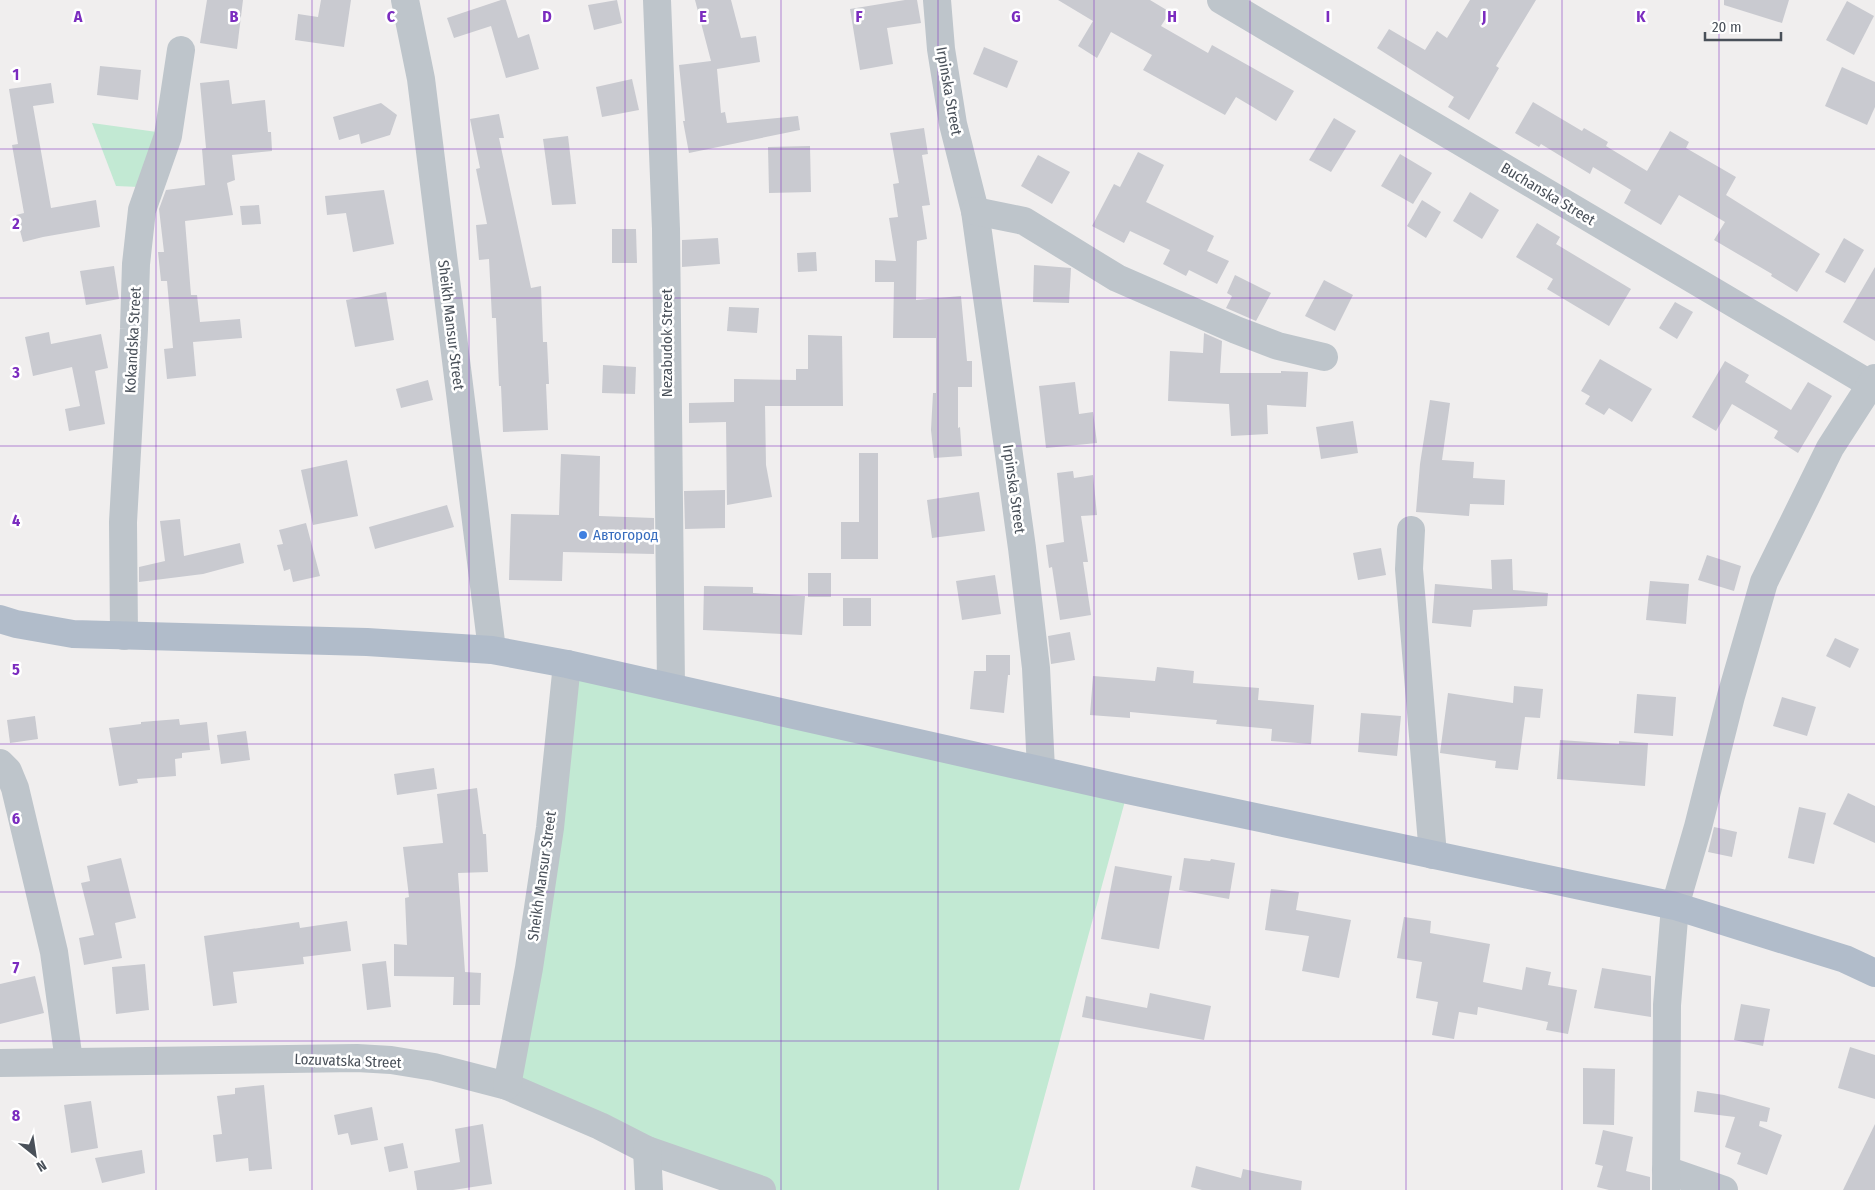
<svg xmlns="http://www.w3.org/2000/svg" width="1875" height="1190" font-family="'Fira Sans Condensed',sans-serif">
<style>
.green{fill:#c2e9d3}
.building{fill:#c9cad0}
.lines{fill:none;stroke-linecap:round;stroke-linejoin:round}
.minor{stroke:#bec5cb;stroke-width:28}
.major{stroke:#b1bcca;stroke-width:28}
.grid{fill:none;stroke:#7b2cbf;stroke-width:1;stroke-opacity:0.55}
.shop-dot{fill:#3f7fe0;stroke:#fff;stroke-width:2}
.labels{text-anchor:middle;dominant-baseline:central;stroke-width:5;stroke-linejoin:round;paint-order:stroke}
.street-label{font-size:15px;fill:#495059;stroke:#fff}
.shop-label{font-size:15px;fill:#366cbe;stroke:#fff;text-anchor:start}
.grid-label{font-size:16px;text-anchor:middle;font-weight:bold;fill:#7b2cbf;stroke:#fff;stroke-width:5;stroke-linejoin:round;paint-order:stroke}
</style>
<rect width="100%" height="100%" fill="#f0eeee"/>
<g class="green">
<path d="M92 123 157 132 139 187 116 186Z"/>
<path d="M567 664 1128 790 1019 1190H762L507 1086Z"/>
</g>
<g class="building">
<path d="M207 0H243L237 49 200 43Z"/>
<path d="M321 0H351L344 47 295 40 298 14 318 17Z"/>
<path d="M501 0H506L518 38 529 34 539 69 506 78 491 26 454 38 447 18Z"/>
<path d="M617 0 622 23 594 30 588 5Z"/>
<path d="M695 0H731L741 38 756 36 760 62 717 69 721 113 725 112 727 123 798 116 800 130 689 153 683 121H685L679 65 711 61Z"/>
<path d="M905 0H917L921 23 887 28 893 64 860 70 850 9Z"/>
<path d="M1058 0H1150L1170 12 1161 26 1208 53 1212 45 1294 91 1276 121 1236 97 1225 115 1143 70 1152 55 1111 32 1097 58 1078 46 1093 21Z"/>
<path d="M1470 0H1536L1496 66 1499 68 1469 120 1448 107 1454 97 1377 48 1389 29 1425 50 1437 31 1447 38Z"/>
<path d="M1724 0H1789L1782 23 1724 5Z"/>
<path d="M1847 1 1874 16 1854 55 1826 40Z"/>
<path d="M984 47 1018 61 1007 88 973 74Z"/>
<path d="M100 66 141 70 138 100 97 95Z"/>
<path d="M1842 67 1875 82V107L1867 125 1825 106Z"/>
<path d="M632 79 639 110 602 117 596 87Z"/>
<path d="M229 80 232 104 265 100 268 132H271L272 151 232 155 235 180 227 183 233 215 185 221 191 295H197L200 322 240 319 242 338 193 342 196 376 167 379 164 349 173 348 167 281H161L158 252H164L159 209 166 190 205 185 202 149 206 148 200 83Z"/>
<path d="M51 83 54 103 33 106 51 208 96 200 100 227 43 237 23 242 16 215 24 213 12 145 18 144 9 89Z"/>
<path d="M1533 102 1582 131 1584 128 1608 142 1606 146 1647 171 1670 131 1689 142 1686 148 1736 177 1726 195 1820 254 1797 292 1771 276 1772 274 1714 240 1725 222 1679 195 1661 225 1624 203 1631 190 1593 167 1590 174 1541 144 1539 147 1515 133Z"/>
<path d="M381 103 397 115 390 135 361 144 359 134 339 140 333 117Z"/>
<path d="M499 114 504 138H499L531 288 541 286 543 342H547L549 384H546L548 430 503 432 501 386H499L496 318H492L489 259 479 260 476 225 487 224 476 169 480 168 470 119Z"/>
<path d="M1334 118 1356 131 1331 172 1309 160Z"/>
<path d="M924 128 928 154 922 155 930 205 922 206 927 239 917 241 916 300 961 296 967 361H972V387H958V428L960 427 962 456 934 458 931 430 933 393H936V338H893L894 282H875V260L896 261 889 218 898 217 893 184 899 183 890 133Z"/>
<path d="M568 136 576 204 552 205 543 139Z"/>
<path d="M810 146 811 192 769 193 768 147Z"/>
<path d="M1138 152 1164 165 1146 202 1214 236 1207 251 1229 261 1217 284 1189 270 1186 276 1163 264 1170 250 1130 231 1124 243 1092 226 1114 184 1120 187Z"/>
<path d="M1400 154 1432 173 1413 204 1381 186Z"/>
<path d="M1038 155 1070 172 1052 204 1021 186Z"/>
<path d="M384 190 394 244 353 252 346 213 327 215 325 196Z"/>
<path d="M1470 192 1499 210 1482 239 1453 221Z"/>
<path d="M1422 200 1441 212 1426 238 1407 226Z"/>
<path d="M259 205 261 224 242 225 240 206Z"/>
<path d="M1537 223 1560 237 1556 244 1631 289 1609 326 1547 289 1553 279 1516 257Z"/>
<path d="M612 229H636L637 263H612Z"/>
<path d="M718 238 720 264 682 267V240Z"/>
<path d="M1844 238 1864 250 1845 283 1825 272Z"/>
<path d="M816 252 817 271 798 272 797 253Z"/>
<path d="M1034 265 1071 268 1069 303 1033 302Z"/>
<path d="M114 266 119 299 86 305 80 271Z"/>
<path d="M1875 267V341L1843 322Z"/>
<path d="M1235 275 1271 293 1256 321 1226 308 1232 296 1227 293Z"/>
<path d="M1324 280 1353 295 1335 331 1305 316Z"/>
<path d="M386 292 394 340 355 347 346 300Z"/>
<path d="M1675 302 1693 312 1677 339 1659 328Z"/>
<path d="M729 307 759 308 757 333 727 331Z"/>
<path d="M49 332 51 344 101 334 108 368 95 371 105 424 69 431 65 409 80 406 72 367 33 376 25 337Z"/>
<path d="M1204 333 1222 341 1220 373H1281V371L1308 372 1306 407 1267 405 1268 434 1231 436 1229 404 1168 401 1170 351 1203 353Z"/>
<path d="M808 335 842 336 843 406H765L766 465 772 497 727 505 726 422 689 423V403L734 402V379L796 380V369H808Z"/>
<path d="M1600 359 1652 389 1632 422 1609 408 1604 415 1585 404 1590 396 1581 391Z"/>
<path d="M1725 361 1749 375 1745 382 1791 410 1808 382 1832 396 1798 453 1774 438 1778 431 1732 404 1716 431 1692 417Z"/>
<path d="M603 365 636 367 635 394 602 393Z"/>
<path d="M428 380 433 400 401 408 396 389Z"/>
<path d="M1075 382 1079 414 1093 412 1097 443 1046 448 1039 386Z"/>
<path d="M1430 400 1450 403 1442 460 1474 462 1473 478 1505 480 1504 505 1470 504 1469 516 1416 512 1420 464Z"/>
<path d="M1353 421 1358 453 1321 459 1316 427Z"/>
<path d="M859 453H878V559H841V522H859Z"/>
<path d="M561 454 600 456 599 516 654 518V554L563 552 562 581 509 580 511 514 559 515Z"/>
<path d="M347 460 358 516 313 525 301 470Z"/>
<path d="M1073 471 1074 478 1093 475 1097 515 1081 516 1088 562H1083L1091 615 1060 620 1052 567 1049 568 1046 545 1064 542 1057 473Z"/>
<path d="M725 490V528L685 529 684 491Z"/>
<path d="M979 492 985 531 932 538 927 500Z"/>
<path d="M447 505 454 527 375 549 369 527Z"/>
<path d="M180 519 184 556 240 543 244 563 203 574 139 582V567L165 561 160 521Z"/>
<path d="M306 523 320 576 293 582 290 569 284 571 277 545 283 544 279 530Z"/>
<path d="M1381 548 1386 575 1358 580 1353 553Z"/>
<path d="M1707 555 1741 566 1734 591 1698 580Z"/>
<path d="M1512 559 1513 590 1548 593 1547 606 1473 610 1471 627 1432 623 1435 584 1492 589 1491 560Z"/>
<rect x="808" y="573" width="23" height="24"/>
<path d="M995 575 1001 614 962 620 956 581Z"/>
<path d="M1650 581 1689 584 1686 624 1646 620Z"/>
<path d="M704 586 753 587V593L805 596 802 635 703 630Z"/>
<rect x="843" y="598" width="28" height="28"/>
<path d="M1070 632 1075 660 1051 664 1048 636Z"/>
<path d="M1835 638 1859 649 1850 668 1826 656Z"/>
<path d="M986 655H1010V675H1008L1004 713 970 709 974 671H986Z"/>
<path d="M1157 667 1194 671 1193 683 1259 688 1258 700 1314 705 1311 744 1271 741 1272 729 1216 724 1217 720 1130 712V718L1090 715 1093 676 1155 681Z"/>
<path d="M1514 686 1543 689 1540 718 1525 717 1518 770 1495 768 1496 761 1440 753 1448 693 1513 703Z"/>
<path d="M1637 694 1676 697 1673 736 1634 733Z"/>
<path d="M1782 697 1816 707 1807 736 1773 726Z"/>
<path d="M1361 713 1401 716 1397 756 1358 752Z"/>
<path d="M35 716 38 739 10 743 7 720Z"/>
<path d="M179 719 180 725 207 722 210 750 182 753V758L175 759 176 776 137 779 138 783 119 786 109 728 141 724V722Z"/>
<path d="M246 731 250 760 221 764 217 735Z"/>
<path d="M1560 740 1619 744V741L1648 743 1645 786 1557 779Z"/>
<path d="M434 768 437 789 397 795 394 774Z"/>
<path d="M477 788 483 834H486L488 872 458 873 465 972 481 973 480 1005H453L454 977 394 976V944L407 945 405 898 409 897 403 847 443 843 437 794Z"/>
<path d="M1848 793 1875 806V843L1833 824Z"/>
<path d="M1799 807 1826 813 1814 864 1788 858Z"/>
<path d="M1714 827 1737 832 1732 857 1708 852Z"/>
<path d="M121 858 136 918 115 923 122 958 84 965 79 938 94 935 81 883 90 881 87 866Z"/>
<path d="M1184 858 1210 861 1211 859 1235 863 1229 899 1179 890Z"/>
<path d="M1115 866 1172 876 1159 949 1101 939Z"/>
<path d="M1271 889 1299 892 1296 910 1351 920 1339 978 1302 971 1309 936 1265 930Z"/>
<path d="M1404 917 1431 921 1430 933 1490 944 1483 982 1522 990 1526 967 1551 972 1548 985 1577 990 1568 1034 1546 1030 1548 1022 1478 1007 1477 1015 1459 1012 1454 1039 1432 1035 1438 1002 1416 998 1422 962 1397 958Z"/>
<path d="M347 921 351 951 303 957 304 964 233 972 237 1003 213 1006 204 936 299 922 300 928Z"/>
<path d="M386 961 391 1007 367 1010 362 964Z"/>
<path d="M145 964 149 1010 116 1014 112 967Z"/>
<path d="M1602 968 1651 976V1017L1594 1008Z"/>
<path d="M35 976 44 1013 0 1024V984Z"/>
<path d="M1150 993 1211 1006 1204 1040 1082 1017 1086 996 1147 1008Z"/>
<path d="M1741 1004 1770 1009 1763 1046 1734 1040Z"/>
<path d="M1850 1047 1875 1055V1099L1838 1088Z"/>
<path d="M1583 1068 1615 1069 1614 1125 1583 1124Z"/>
<path d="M264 1085 272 1169 249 1171 248 1158 216 1162 213 1135 222 1134 217 1096 235 1094V1088Z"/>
<path d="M1697 1091 1724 1095 1770 1108 1767 1122 1760 1121 1759 1126 1782 1135 1767 1175 1737 1164 1741 1153 1725 1147 1735 1117 1694 1112Z"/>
<path d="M91 1101 98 1148 71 1153 64 1105Z"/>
<path d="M372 1107 378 1140 351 1145 348 1133 338 1135 334 1115Z"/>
<path d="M483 1124 492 1184 453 1190H417L414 1171 460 1162 455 1129Z"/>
<path d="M1875 1124V1190H1843Z"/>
<path d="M1603 1130 1633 1137 1626 1171 1650 1177V1190H1609L1597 1187 1603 1166 1595 1164Z"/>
<path d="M403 1143 408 1168 389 1172 384 1147Z"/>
<path d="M142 1150 145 1173 102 1183 95 1158Z"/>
<path d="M1196 1166 1241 1178 1243 1169 1302 1181 1301 1190H1202L1191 1187Z"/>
</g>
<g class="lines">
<g class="minor">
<path d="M405 0 421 79 492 650"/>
<path d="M657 0 666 229 671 687"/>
<path d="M937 0 941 49 953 124 975 211 1022 548 1036 668 1041 769"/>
<path d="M1221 0 1875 387"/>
<path d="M975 211 1024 221 1117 278 1236 330 1278 346 1324 357"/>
<path d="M1411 530 1409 569 1433 855"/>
<path d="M124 636 123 522 134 329 136 264 142 210 168 136 181 50"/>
<path d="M0 763 8 771 15 788 54 952 69 1061"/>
<path d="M0 1063 357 1058 391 1060 434 1067 507 1086 600 1126 647 1150 762 1190"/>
<path d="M507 1086 529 968 550 828 567 664"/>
<path d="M647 1150 649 1190"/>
<path d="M1666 1170 1724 1190"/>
<path d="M1666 1190 1667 1005 1675 906 1698 827 1731 696 1764 582 1830 448 1875 378"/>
</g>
<path class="major" d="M0 619 16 624 73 634 367 642 492 650 567 664 1128 790 1675 906 1845 959 1875 973"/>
</g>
<path class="grid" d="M156 0V1190M312 0V1190M469 0V1190M625 0V1190M781 0V1190M938 0V1190M1094 0V1190M1250 0V1190M1406 0V1190M1562 0V1190M1719 0V1190M0 149H1875M0 298H1875M0 446H1875M0 595H1875M0 744H1875M0 892H1875M0 1041H1875"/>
<circle class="shop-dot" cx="583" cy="535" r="5"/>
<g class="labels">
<g class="street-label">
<text transform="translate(949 91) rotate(80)">Irpinska Street</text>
<text transform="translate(1548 194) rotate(31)">Buchanska Street</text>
<text transform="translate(451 325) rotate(83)">Sheikh Mansur Street</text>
<text transform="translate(133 340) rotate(-87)">Kokandska Street</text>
<text transform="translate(667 343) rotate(-90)">Nezabudok Street</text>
<text transform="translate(1014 489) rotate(82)">Irpinska Street</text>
<text transform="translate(542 876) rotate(-82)">Sheikh Mansur Street</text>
<text transform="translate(348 1061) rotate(2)">Lozuvatska Street</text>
</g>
<g class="shop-label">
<text x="593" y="535">Автогород</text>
</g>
</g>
<g class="grid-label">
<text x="78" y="22">A</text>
<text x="234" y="22">B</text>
<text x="391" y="22">C</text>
<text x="547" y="22">D</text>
<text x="703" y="22">E</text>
<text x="859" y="22">F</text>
<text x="1016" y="22">G</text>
<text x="1172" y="22">H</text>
<text x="1328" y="22">I</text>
<text x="1484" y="22">J</text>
<text x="1641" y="22">K</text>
<text x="16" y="80">1</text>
<text x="16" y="229">2</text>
<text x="16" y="378">3</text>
<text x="16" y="526">4</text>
<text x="16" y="675">5</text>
<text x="16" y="824">6</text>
<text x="16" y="973">7</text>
<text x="16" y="1121">8</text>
</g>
<g transform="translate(35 1155) rotate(150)" stroke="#ffffff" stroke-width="4" paint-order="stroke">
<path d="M0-4L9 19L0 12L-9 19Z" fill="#495059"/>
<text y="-8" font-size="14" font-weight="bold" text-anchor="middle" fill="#495059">N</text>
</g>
<path d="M1705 32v8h76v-8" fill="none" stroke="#495059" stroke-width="2.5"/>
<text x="1712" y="32" font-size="15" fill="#495059" stroke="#ffffff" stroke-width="4" paint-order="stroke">20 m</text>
</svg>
